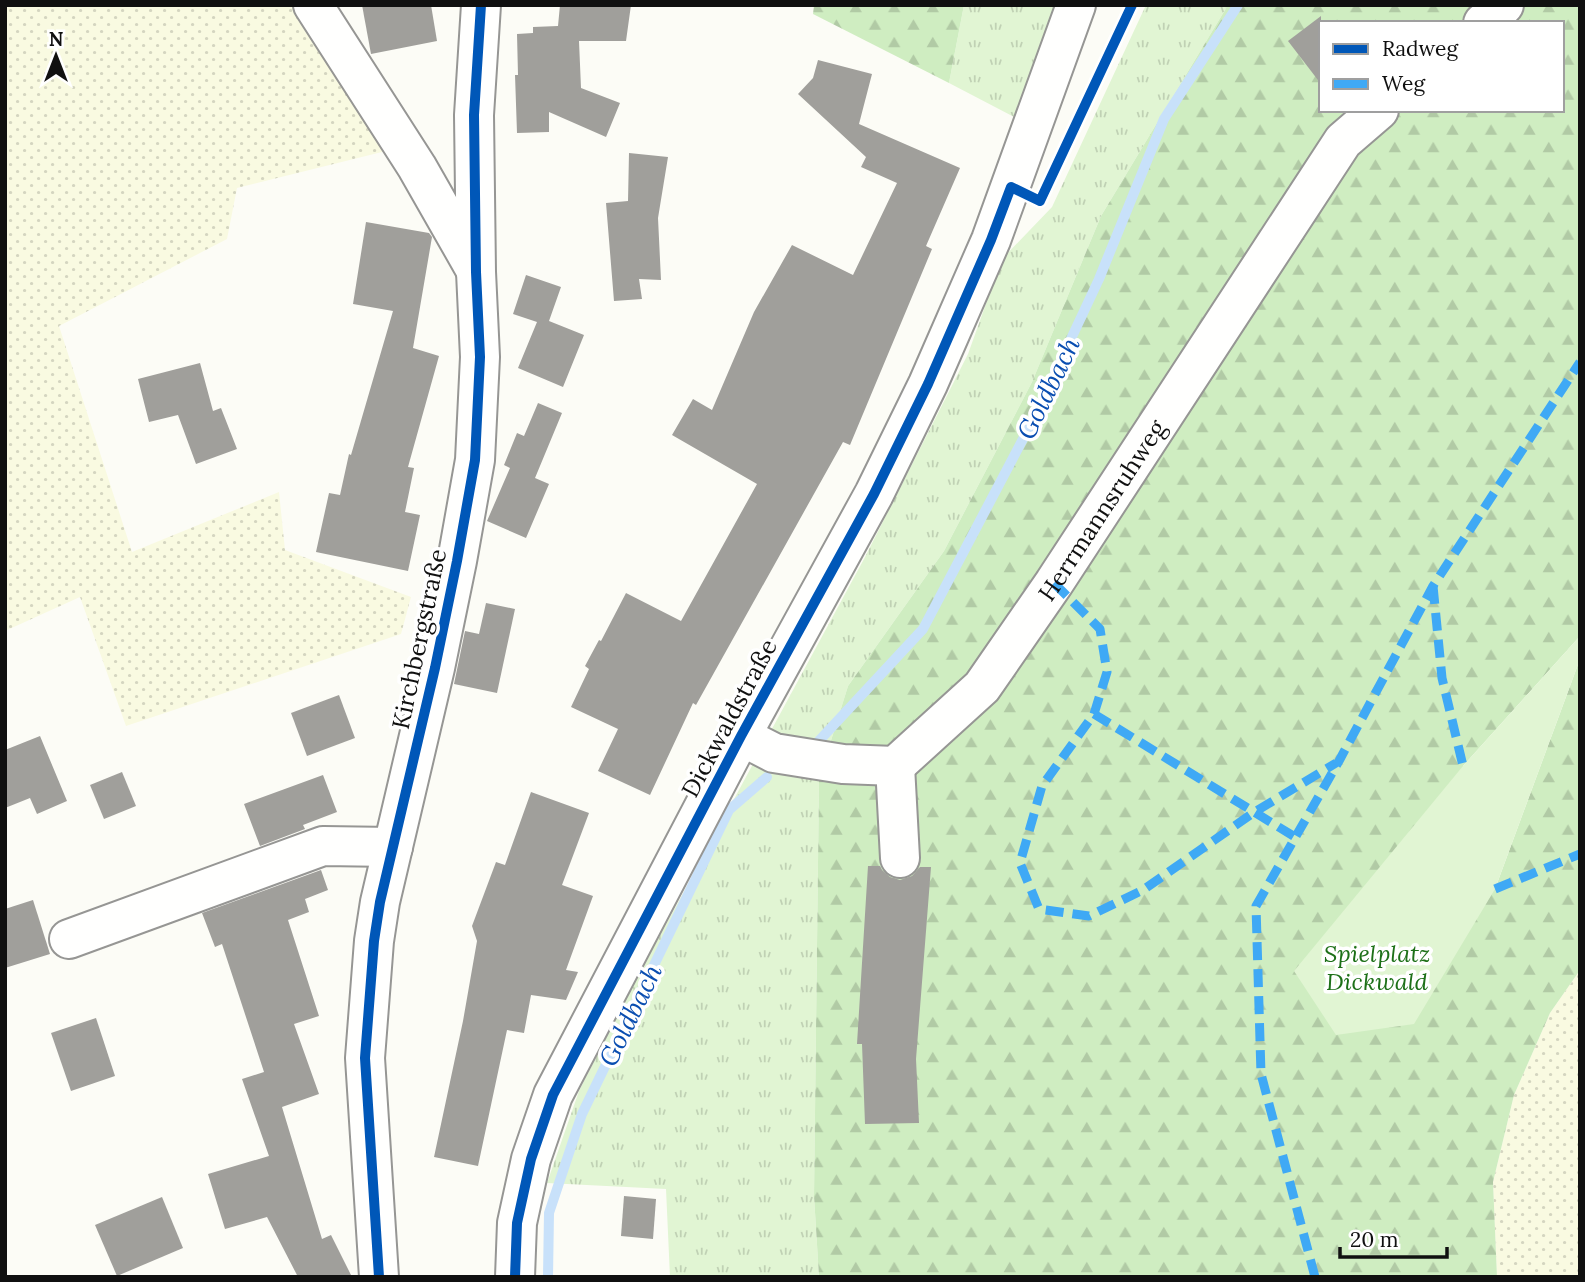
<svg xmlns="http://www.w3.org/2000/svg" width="1585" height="1282" font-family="Lora,serif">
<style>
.farmland{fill:url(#farmland-dots)}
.grass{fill:url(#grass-tufts)}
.forest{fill:url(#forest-firs);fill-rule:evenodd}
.park{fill:#e1f5d3}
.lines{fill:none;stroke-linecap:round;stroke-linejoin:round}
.stream{stroke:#c8e1fa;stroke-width:10}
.building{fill:#a09f9b}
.minor-casing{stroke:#969694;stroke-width:42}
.minor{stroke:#fffffe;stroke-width:38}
.quiet{stroke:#3fa9f5;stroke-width:9;stroke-dasharray:18 9;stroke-linecap:butt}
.cycleway-casing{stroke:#fff;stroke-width:15}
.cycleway{stroke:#0057b8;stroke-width:10}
.labels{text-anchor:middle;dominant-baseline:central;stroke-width:7;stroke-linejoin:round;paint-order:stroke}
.street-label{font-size:24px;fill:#101010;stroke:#fff}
.park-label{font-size:24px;font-style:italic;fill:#1d7018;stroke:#fff}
.water-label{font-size:26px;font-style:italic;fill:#0a4eb1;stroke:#fff}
</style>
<defs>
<pattern id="farmland-dots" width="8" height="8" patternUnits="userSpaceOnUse" patternTransform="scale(1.75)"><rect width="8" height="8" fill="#f9fae1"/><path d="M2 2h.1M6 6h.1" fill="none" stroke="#d4d5c0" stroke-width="1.8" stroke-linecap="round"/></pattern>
<pattern id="grass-tufts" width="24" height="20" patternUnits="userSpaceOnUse" patternTransform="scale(1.75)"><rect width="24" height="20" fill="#e1f5d3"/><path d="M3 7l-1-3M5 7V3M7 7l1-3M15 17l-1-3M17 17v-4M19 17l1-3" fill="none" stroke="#c0d1b4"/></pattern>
<pattern id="forest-firs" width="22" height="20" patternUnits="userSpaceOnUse" patternTransform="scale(1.75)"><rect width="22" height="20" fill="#cfedc1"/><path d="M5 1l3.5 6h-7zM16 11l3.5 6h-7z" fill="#b1caa5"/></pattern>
</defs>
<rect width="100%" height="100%" fill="#fcfcf6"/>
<g class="farmland">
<path d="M5 5H292L386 151 237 188 227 239 59 326 132 552 279 492 285 550 411 597 401 634 126 726 80 597 5 631Z"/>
<path d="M1580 970V1277H1497L1493 1182 1514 1095 1550 1013Z"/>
</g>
<g class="grass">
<path d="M964 5H1067L1022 121 949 83Z"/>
<path d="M1146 5H1228L1101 216 1032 382 944 551 848 686 819 779 814 1196 819 1277H670L666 1189 547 1183 579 1091 629 993 864 559 968 354 1002 259 1052 207Z"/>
</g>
<g class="forest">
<path d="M814 5H964L949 83 813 14Z"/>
<path d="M1228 5H1580V636L1463 766 1495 889 1580 659V970L1550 1013 1514 1095 1493 1182 1497 1277H819L814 1196 819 779 848 686 944 551 1032 382 1101 216ZM1321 23H1562V110H1321Z"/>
</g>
<path class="park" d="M1580 636V659L1495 889 1414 1024 1336 1035 1294 971 1463 766Z"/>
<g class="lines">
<g class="stream">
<path d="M816 744 923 629 1033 420 1099 279 1164 119 1238 5"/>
<path d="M548 1277 549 1213 582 1114 729 810 767 777"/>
</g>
</g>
<g class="building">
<path d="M362 5H431L437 41 371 54Z"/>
<path d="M560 5H631L626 41H579L581 88 620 103 606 137 549 112V132L517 133 515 75H518L517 34 533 33V27L558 26Z"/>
<path d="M1321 16V84L1288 41Z"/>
<path d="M818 60 872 74 859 124 960 168 926 246 932 249 850 445 843 442 696 705 693 703 650 795 598 771 618 729 571 707 589 669 585 666 599 640 601 641 626 593 681 621 757 484 672 435 693 399 712 410 754 312 792 245 853 275 897 183 861 167 866 157 798 94 813 78Z"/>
<path d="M629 153 668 157 658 218 661 280 639 279 642 299 614 301 606 203 628 201Z"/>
<path d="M366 222 429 233 432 237 413 348 439 356 408 467 414 468 405 512 420 515 408 571 316 552 329 493 340 495 349 454 351 455 393 311 353 304Z"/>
<path d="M526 275 561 287 549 321 584 335 563 387 518 368 537 322 513 314Z"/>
<path d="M200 363 213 411 221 408 237 449 196 464 178 415 149 422 138 379Z"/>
<path d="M538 403 562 413 535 478 549 484 526 538 487 521 510 468 504 465 517 433 524 436Z"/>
<path d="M486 603 515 609 497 693 454 684 465 631 479 634Z"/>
<path d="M339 695 355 738 307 756 291 713Z"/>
<path d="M40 736 67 801 37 814 30 798 5 808V750Z"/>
<path d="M122 772 136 806 104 819 90 785Z"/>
<path d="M323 775 337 812 303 825 305 829 260 846 244 804Z"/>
<path d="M531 792 589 813 562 885 593 896 566 970 578 972 566 1000 531 995 524 1033 507 1030 478 1166 434 1157 463 1021 477 941 472 926 496 862 505 865Z"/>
<path d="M868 866H880L882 870 890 877 900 880 912 876 920 867H931L916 1059 919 1123 865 1124 862 1044H857Z"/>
<path d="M321 870 328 890 305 899 309 912 288 920 319 1016 294 1024 319 1094 282 1107 322 1239 331 1235 352 1277H298L267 1217 225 1229 208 1174 269 1156 242 1079 264 1072 222 944 215 947 202 913Z"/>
<path d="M33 900 50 954 5 968V909Z"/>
<path d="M96 1018 115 1076 71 1091 51 1033Z"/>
<path d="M624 1196 656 1199 653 1239 621 1236Z"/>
<path d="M162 1197 183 1248 117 1276 95 1225Z"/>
</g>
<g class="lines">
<defs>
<g id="minor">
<path d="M313 5 417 167 474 267"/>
<path d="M1483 23 1504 5"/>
<path id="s1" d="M741 736 774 753 843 764 895 766 982 687 1054 583 1343 141 1379 110"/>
<path d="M895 766 900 858"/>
<path d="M69 939 323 846 393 847"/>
<path d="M379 1277 365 1058 374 941 380 902 435 668 457 561 475 460 480 357 476 272 474 115 481 5"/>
<path d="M515 1277 517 1223 531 1159 553 1095 741 736 874 494 928 384 991 240 1076 5"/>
</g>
</defs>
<use href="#minor" class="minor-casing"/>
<use href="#minor" class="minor"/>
<g class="quiet">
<path d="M1054 583 1100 629 1107 672 1094 714 1042 786 1020 863 1039 909 1089 916 1143 890 1253 813 1336 763"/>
<path d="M1433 586 1442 678 1463 766"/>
<path d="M1094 714 1295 837"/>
<path d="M1495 889 1580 854"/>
<path d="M1315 1277 1261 1074 1256 906 1339 761 1433 586 1580 362"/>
</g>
<defs>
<g id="cycleway">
<path d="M379 1277 365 1058 374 941 380 902 435 668 457 561 475 460 480 357 476 272 474 115 481 5"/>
<path d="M515 1277 517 1223 531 1159 553 1095 741 736 874 494 928 384 991 240 1011 187 1040 201 1132 5"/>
</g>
</defs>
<use href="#cycleway" class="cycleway-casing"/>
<use href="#cycleway" class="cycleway"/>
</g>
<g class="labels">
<g class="street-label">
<text stroke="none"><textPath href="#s1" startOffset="490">Herrmannsruhweg</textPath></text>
<text transform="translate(419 639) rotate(-78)">Kirchbergstraße</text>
<text transform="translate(729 718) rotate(-62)">Dickwaldstraße</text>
</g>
<g class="park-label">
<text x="1377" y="953">Spielplatz<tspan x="1377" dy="28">Dickwald</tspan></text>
</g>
<g class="water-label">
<text transform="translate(1048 388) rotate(-64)">Goldbach</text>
<text transform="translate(630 1015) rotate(-64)">Goldbach</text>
</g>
</g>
<rect width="1585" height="1282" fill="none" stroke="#101010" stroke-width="14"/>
<rect x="1319" y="21" width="245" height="91" fill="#ffffff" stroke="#9f9f9f" stroke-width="2"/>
<rect x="1333" y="44" width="35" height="10" fill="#0057b8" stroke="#9f9f9f" stroke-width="2"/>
<text x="1382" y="56" font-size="21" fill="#101010">Radweg</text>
<rect x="1333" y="79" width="35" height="10" fill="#3fa9f5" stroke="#9f9f9f" stroke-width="2"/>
<text x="1382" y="91" font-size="21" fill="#101010">Weg</text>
<g transform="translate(56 56)" stroke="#ffffff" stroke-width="5" paint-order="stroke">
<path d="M0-5L12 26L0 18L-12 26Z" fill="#101010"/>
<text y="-10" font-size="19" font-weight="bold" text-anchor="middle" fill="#101010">N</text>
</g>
<path d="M1340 1247v10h107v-10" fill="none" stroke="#101010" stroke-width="3.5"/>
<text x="1350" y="1247" font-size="21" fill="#101010" stroke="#ffffff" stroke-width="5" paint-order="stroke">20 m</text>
</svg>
